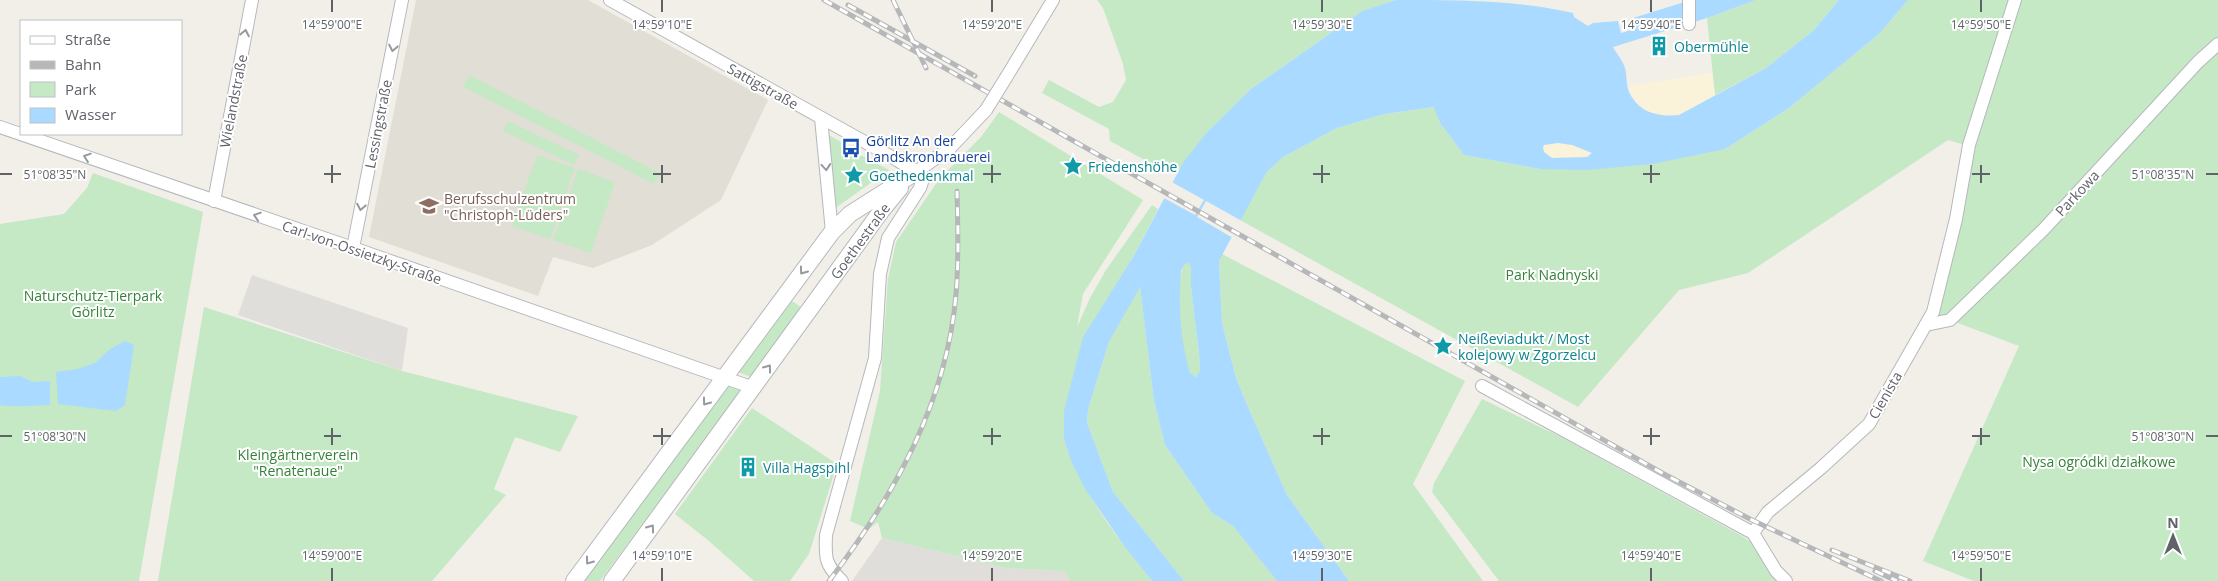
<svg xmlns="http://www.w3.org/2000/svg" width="2218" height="581" font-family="'Open Sans',sans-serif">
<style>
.industrial{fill:#e0deda}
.education{fill:#e1ded6}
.green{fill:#c5e8c5;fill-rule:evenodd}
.sand{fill:#fbf3d9}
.water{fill:#aadaff;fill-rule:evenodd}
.pier{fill:#f1efe8}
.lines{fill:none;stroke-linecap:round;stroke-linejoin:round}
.minor-casing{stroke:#b5b8bc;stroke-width:14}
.tertiary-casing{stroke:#b5b8bc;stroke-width:18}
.minor{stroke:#fff;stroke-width:12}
.tertiary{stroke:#fff;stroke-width:16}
.rail-casing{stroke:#b6b7b8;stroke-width:5}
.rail{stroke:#fff;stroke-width:3;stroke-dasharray:9;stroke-linecap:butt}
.minor-bridge-casing{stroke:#b5b8bc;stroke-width:14;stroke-linecap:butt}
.minor-bridge{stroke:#fff;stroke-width:12}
.oneway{stroke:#979a9d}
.ticks{fill:none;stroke:#5f6368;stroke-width:2}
.labels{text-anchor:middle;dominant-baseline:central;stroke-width:4;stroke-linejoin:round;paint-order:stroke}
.culture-label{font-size:14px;fill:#0d838f;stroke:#fff;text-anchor:start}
.street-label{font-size:14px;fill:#5f6368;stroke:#fff}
.transit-label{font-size:14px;fill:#164399;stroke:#fff;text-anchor:start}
.education-label{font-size:14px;fill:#785e54;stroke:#fff;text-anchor:start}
.park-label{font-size:14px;fill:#348238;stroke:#fff}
.ticks-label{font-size:12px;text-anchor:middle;fill:#5f6368;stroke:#fff;stroke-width:4;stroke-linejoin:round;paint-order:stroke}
</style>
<rect width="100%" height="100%" fill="#f1efe8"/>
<g class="industrial">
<path d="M252 275 408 328 402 371 238 315Z"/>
<path d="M882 538 1006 568 1066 571 1070 581H852Z"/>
</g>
<path class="education" d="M416 0H588L768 100 721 200 652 245 593 268 553 257 538 296 369 237Z"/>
<g class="green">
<path d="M1097 0H1396L1362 11 1251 89 1208 131 1178 171 1167 161 1161 169 1110 141 1109 129 1042 93 1049 80 1099 107 1113 102 1126 80 1123 64 1103 8Z"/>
<path d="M1756 0H1839L1813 31 1766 68 1715 95 1707 18Z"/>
<path d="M1908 0H2218V581H1974L1923 561 2019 346 1950 320 1926 325 1969 146 1948 140 1748 273 1679 290 1578 407 1240 220 1266 173 1283 157 1337 128 1385 114 1435 107 1440 123 1464 155 1540 169 1725 149 1789 108 1879 34ZM2150 114 2147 129 2132 134 2104 164 2101 180 2088 181 2052 220 2049 234 2037 235Z"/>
<path d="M469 75 660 173 654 184 463 87Z"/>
<path d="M999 112 1143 200 1083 294 1077 327 1090 298 1106 270 1152 205 1158 209 1132 259 1064 440C1081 493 1118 538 1152 581H1070L1065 571 1006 568 882 538 878 522 869 529 850 521 880 391 888 279 896 242 940 178 981 137Z"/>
<path d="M508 121 579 155 574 165 503 131Z"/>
<path d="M829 135 853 149V151L889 170 834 209Z"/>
<path d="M537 155 575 168 550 239 512 226Z"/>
<path d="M578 169 615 182 591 253 553 240Z"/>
<path d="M93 173 203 212 139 581H0V224L64 214 87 188Z"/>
<path d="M1222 254 1465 381 1413 484 1483 581H1349L1287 495 1248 407 1236 378 1222 323 1219 261Z"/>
<path d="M1188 261 1191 267V287L1199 353 1200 371 1196 377 1190 373C1187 364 1184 355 1182 346 1179 330 1174 270 1188 261Z"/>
<path d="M1140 286 1154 401 1165 445 1212 513 1233 526 1277 581H1184L1113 492 1087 423 1088 409 1109 342Z"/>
<path d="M788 298 802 308 751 377 735 371Z"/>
<path d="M204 307 402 371 578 416 560 452 515 437 494 489 506 495 432 581H158Z"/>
<path d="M724 385 741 391 600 581H579Z"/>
<path d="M1482 399 1561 437 1742 536 1751 542 1779 581H1499L1432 492 1434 483Z"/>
<path d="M752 408 837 464 809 554 790 581H754L709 541 675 514Z"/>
</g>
<g class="sand">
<path d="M1712 73 1715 95C1704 101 1693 110 1681 115 1658 124 1634 107 1628 86Z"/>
<path d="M1558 143 1572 145 1592 153 1588 157 1551 158 1544 152 1543 147 1544 145Z"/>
</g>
<g class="water">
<path d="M1396 0C1454 0 1518 0 1573 13L1574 17 1588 26 1593 23 1618 21 1621 33 1635 29 1633 18 1691 0H1756L1707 18 1613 47C1617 54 1623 61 1625 68 1627 76 1626 84 1629 92 1639 113 1658 117 1679 115L1766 68 1813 31 1839 0H1908L1879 34 1789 108 1725 149 1652 164 1587 170 1540 169 1464 155 1440 123 1434 107 1385 114 1337 128 1283 157 1266 173 1219 261 1222 323 1236 378 1248 407 1287 495 1349 581H1277L1233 526 1212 513 1165 445 1154 401 1140 287 1109 342 1088 409 1087 423 1113 492 1184 581H1152L1125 547 1085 489 1072 463 1064 440V411L1083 337 1132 259 1184 161 1208 131 1251 89 1362 11ZM1558 143 1572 145 1592 153 1587 157 1552 158 1544 152 1543 147 1544 145ZM1188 262 1191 267V287L1199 353 1200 371 1196 377 1190 373C1180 339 1178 306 1181 271L1185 264Z"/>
<path d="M125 341 134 345 125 405 116 411 58 404 56 372 77 369 95 363 110 349Z"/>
<path d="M20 376 33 382 50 381V405C33 405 17 408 0 405V377Z"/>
</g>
<g class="pier">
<path d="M1170 181 1204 200 1195 215 1162 197Z"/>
<path d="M1206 201 1242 221 1233 238 1197 217Z"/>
</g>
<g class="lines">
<defs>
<g id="minor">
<path d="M610 0 897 160 916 172 922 182 920 188 888 238 880 274 875 358 826 535C825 558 825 565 842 581"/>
<path d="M1689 0V24"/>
<path d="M1007 76 1053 0"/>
<path d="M821 118 832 232"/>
<path d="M0 127 353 248 754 388"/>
<path d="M916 172 950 148 986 110"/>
<path d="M214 201 252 0"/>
<path d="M353 248 402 0"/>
<path d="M1926 325 1950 320 2044 229 2198 62 2218 44"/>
<path d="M1482 386 1753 533 1776 571 1786 581"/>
<path d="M1753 533 1768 512 1821 468 1869 424 1933 312 1956 219 1969 145 2015 0"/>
</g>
<g id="tertiary">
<path d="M574 581 832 232 850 214 916 172"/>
<path d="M612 581 882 210 900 188"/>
</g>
</defs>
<use href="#minor" class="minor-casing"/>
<use href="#tertiary" class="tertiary-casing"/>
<use href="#minor" class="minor"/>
<use href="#tertiary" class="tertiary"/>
<defs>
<g id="rail">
<path d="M824 0 1664 474 1750 519 1881 581"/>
<path d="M893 0 926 68"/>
<path d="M848 5 975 76"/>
<path d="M1832 550 1910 581"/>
<path d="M1875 571 1897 581"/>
<path d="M829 581C894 496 947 402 956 294 959 260 958 225 957 191"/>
</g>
</defs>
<use href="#rail" class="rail-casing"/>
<use href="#rail" class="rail"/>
<defs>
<path id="minor-bridge" d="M986 110 1007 76"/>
</defs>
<use href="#minor-bridge" class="minor-bridge-casing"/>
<use href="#minor-bridge" class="minor-bridge"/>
</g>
<defs><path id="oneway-chevron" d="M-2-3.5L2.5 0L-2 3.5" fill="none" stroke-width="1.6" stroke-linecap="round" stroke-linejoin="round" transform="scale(1.25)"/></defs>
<g class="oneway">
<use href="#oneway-chevron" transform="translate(245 33) rotate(-79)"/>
<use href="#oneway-chevron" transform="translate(393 48) rotate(101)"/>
<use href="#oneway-chevron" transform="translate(87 157) rotate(-161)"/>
<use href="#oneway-chevron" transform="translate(826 167) rotate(85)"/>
<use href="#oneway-chevron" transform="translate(361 207) rotate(101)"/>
<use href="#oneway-chevron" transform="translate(257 216) rotate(-162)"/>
<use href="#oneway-chevron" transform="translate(803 271) rotate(126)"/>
<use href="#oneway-chevron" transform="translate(768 368) rotate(-54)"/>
<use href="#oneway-chevron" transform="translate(706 402) rotate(126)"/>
<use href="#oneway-chevron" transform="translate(651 528) rotate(-54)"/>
<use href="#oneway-chevron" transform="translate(589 561) rotate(126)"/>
</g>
<path class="ticks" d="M332 0V12M662 0V12M992 0V12M1322 0V12M1651 0V12M1981 0V12M332 165V183M662 165V183M992 165V183M1322 165V183M1651 165V183M1981 165V183M0 174H12M324 174H341M653 174H671M983 174H1001M1313 174H1330M1643 174H1660M1972 174H1990M2206 174H2218M332 428V445M662 428V445M992 428V445M1322 428V445M1651 428V445M1981 428V445M0 436H12M324 436H341M653 436H671M983 436H1001M1313 436H1330M1643 436H1660M1972 436H1990M2206 436H2218M332 568V581M662 568V581M992 568V581M1322 568V581M1651 568V581M1981 568V581"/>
<defs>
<symbol id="building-bare" viewBox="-9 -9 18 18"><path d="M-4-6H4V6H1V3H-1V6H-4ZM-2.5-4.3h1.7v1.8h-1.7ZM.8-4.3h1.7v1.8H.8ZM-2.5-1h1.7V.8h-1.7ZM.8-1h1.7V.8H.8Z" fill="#0f9aa8" stroke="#fff" stroke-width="2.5" paint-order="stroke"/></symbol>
<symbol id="bus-bare" viewBox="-9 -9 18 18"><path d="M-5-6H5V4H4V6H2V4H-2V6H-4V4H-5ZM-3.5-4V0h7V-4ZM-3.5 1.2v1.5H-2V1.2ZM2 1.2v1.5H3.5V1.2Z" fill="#1a4fb4" stroke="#fff" stroke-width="2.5" paint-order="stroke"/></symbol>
<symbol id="sight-bare" viewBox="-9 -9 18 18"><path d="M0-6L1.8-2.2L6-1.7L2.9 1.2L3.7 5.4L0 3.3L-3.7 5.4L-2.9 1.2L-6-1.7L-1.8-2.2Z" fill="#0f9aa8" stroke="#fff" stroke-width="2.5" paint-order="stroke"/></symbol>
<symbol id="school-bare" viewBox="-9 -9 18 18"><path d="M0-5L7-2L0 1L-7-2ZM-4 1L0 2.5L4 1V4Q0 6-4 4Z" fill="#8d6e63" stroke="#fff" stroke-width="2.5" paint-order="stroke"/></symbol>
</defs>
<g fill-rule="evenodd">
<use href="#building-bare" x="1645" y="32" width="28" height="28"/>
<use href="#bus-bare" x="837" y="134" width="28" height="28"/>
<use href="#sight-bare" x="1059" y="152" width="28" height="28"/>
<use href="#sight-bare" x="840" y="161" width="28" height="28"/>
<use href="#school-bare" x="415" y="192" width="28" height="28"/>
<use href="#sight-bare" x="1429" y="332" width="28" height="28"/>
<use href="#building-bare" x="734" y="453" width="28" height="28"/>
</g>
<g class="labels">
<g class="culture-label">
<text x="1674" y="46">Obermühle</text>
<text x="1088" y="166">Friedenshöhe</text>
<text x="869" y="175">Goethedenkmal</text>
<text x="1458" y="338">Neißeviadukt / Most<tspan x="1458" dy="16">kolejowy w Zgorzelcu</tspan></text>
<text x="763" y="467">Villa Hagspihl</text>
</g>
<g class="street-label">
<text transform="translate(763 86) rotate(29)">Sattigstraße</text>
<text transform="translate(233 101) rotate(-79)">Wielandstraße</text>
<text transform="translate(378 124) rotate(-79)">Lessingstraße</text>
<text transform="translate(2077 193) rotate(-47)">Parkowa</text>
<text transform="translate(860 241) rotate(-54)">Goethestraße</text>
<text transform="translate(362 252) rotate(19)">Carl-von-Ossietzky-Straße</text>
<text transform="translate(1885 395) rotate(-60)">Cienista</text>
</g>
<g class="transit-label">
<text x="866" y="140">Görlitz An der<tspan x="866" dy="16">Landskronbrauerei</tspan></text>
</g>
<g class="education-label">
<text x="444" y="198">Berufsschulzentrum<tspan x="444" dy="16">"Christoph-Lüders"</tspan></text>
</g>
<g class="park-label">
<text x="1552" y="274">Park Nadnyski</text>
<text x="93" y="295">Naturschutz-Tierpark<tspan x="93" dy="16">Görlitz</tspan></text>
<text x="298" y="454">Kleingärtnerverein<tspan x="298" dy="16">"Renatenaue"</tspan></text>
<text x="2099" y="461">Nysa ogródki działkowe</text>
</g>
</g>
<g class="ticks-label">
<text x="332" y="29">14°59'00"E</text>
<text x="662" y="29">14°59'10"E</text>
<text x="992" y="29">14°59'20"E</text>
<text x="1322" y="29">14°59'30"E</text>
<text x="1651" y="29">14°59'40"E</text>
<text x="1981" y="29">14°59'50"E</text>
<text x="55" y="179">51°08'35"N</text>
<text x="2163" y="179">51°08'35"N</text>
<text x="55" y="441">51°08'30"N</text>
<text x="2163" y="441">51°08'30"N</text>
<text x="332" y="560">14°59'00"E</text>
<text x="662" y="560">14°59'10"E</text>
<text x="992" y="560">14°59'20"E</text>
<text x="1322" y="560">14°59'30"E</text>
<text x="1651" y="560">14°59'40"E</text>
<text x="1981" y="560">14°59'50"E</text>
</g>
<rect x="20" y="20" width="162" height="115" fill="#ffffff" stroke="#bfc1c3"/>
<rect x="30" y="36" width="25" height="8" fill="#ffffff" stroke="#bfc1c3"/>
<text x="65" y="45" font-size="15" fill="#5f6368">Straße</text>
<rect x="30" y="61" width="25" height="8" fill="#b6b7b8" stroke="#bfc1c3"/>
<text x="65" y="70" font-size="15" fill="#5f6368">Bahn</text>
<rect x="30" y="82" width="25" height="15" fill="#c5e8c5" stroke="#bfc1c3"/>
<text x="65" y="95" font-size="15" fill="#5f6368">Park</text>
<rect x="30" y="108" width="25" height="15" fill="#aadaff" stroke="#bfc1c3"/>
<text x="65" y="120" font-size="15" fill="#5f6368">Wasser</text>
<g transform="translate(2173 536)" stroke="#ffffff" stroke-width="4" paint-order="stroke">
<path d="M0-4L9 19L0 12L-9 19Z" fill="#5f6368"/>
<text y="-8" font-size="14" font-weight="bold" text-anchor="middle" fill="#5f6368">N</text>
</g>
</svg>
